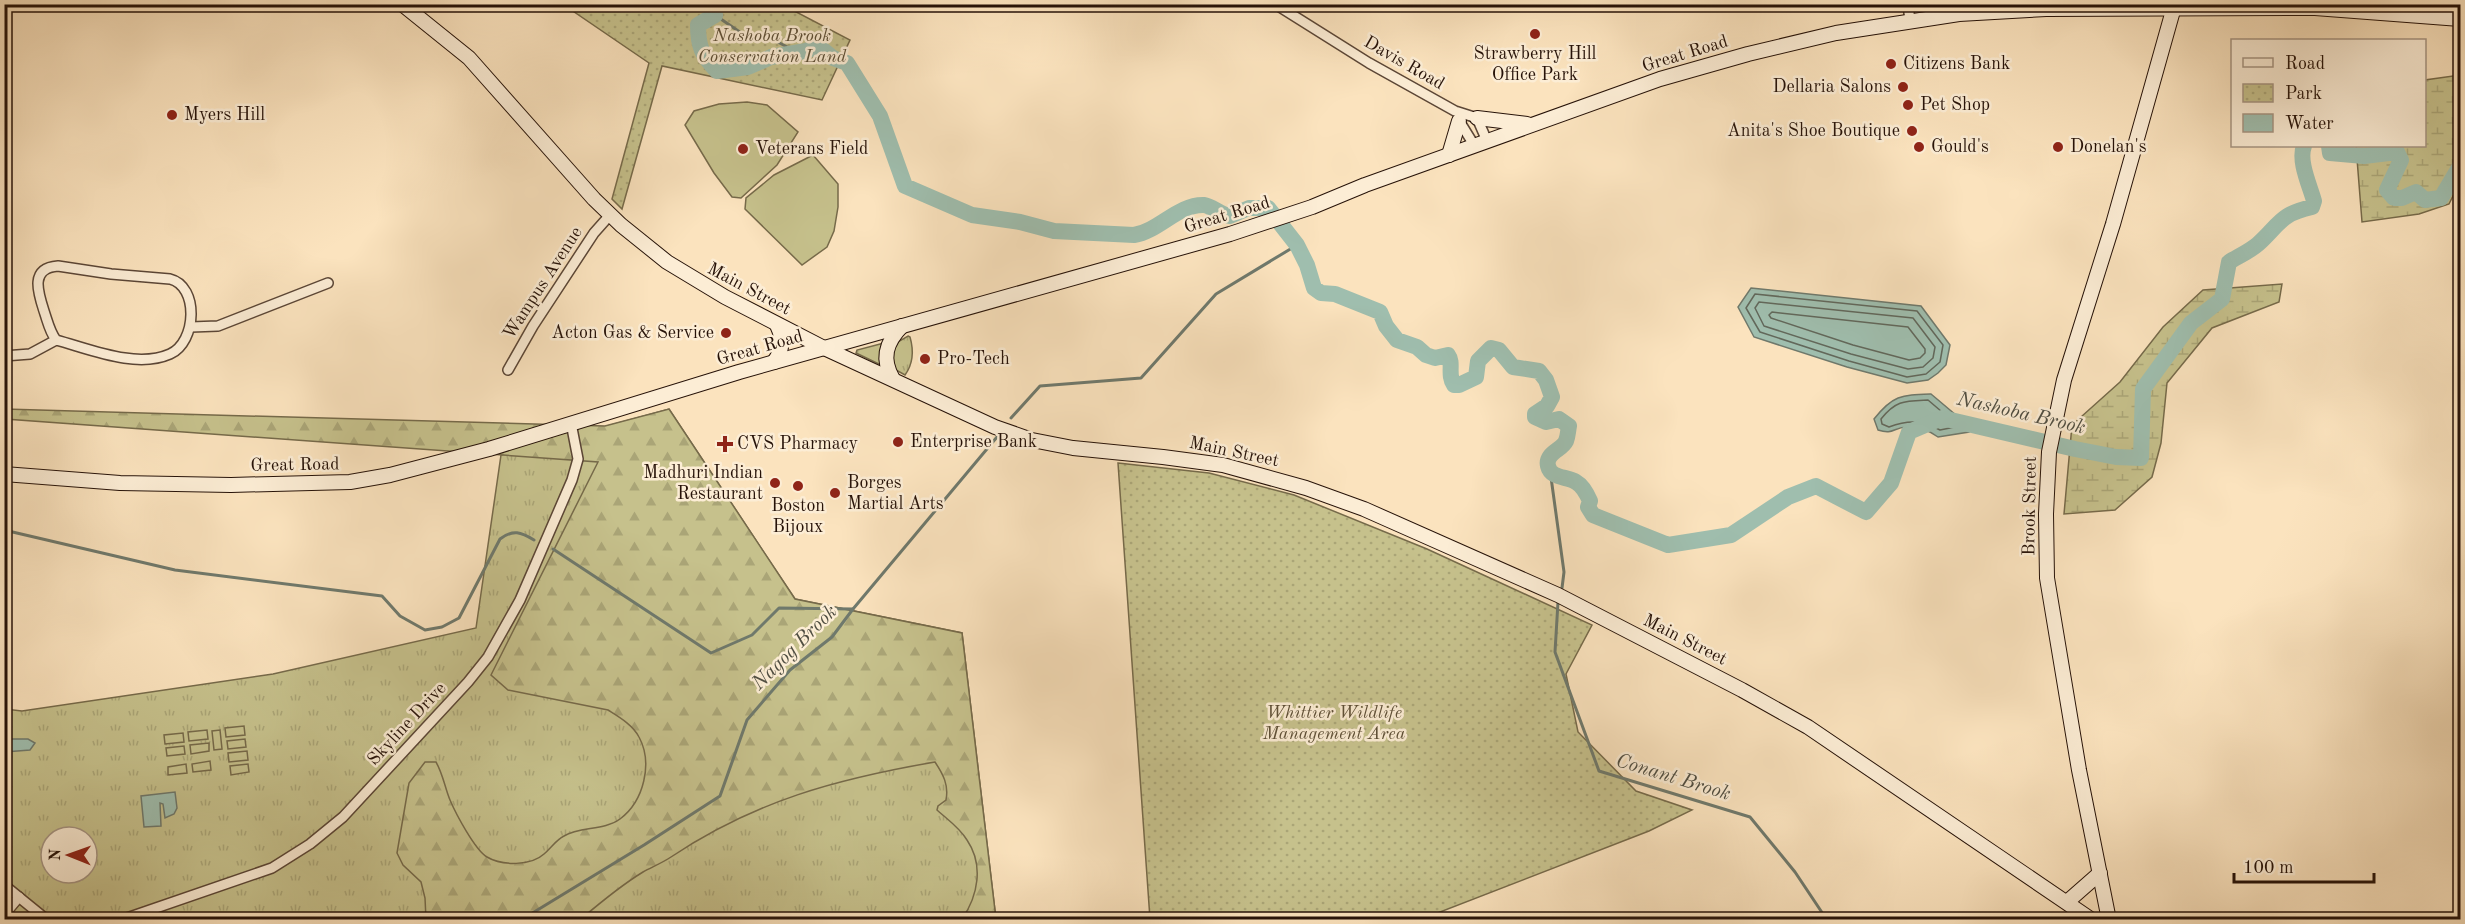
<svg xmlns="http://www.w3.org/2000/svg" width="2465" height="924" font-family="'Old Standard TT',serif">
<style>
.grass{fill:url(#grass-tufts);stroke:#766a4a;stroke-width:1.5;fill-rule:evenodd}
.forest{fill:url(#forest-firs);stroke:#766a4a;stroke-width:1.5}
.wetland{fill:url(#wetland-marsh);stroke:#766a4a;stroke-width:1.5}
.park{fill:url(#park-dots);stroke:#766a4a;stroke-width:1.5}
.pitch{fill:#c6c18c;stroke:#766a4a;stroke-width:1.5}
.water{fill:#9fbeae;stroke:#6f796c;stroke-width:1.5}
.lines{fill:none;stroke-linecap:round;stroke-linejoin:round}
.shore{stroke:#62685b;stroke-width:1.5}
.stream{stroke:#6f796c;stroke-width:3}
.river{stroke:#9fbeae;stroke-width:16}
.street-casing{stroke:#5b4636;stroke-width:12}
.secondary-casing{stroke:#261208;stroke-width:16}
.street{stroke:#fcedd5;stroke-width:9}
.secondary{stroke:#fcedd5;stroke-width:14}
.poi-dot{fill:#8f2418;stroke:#fcedd5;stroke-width:2}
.labels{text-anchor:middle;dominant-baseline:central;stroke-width:5;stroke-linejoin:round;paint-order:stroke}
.park-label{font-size:18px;font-style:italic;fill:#5e4f36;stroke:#fcedd5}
.poi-label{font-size:18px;fill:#261208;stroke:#fcedd5;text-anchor:start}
.street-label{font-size:18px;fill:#261208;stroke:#fcedd5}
.water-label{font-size:20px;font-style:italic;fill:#504e42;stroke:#fcedd5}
</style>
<defs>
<pattern id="grass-tufts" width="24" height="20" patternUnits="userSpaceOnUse" patternTransform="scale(1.5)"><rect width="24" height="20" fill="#c6c18c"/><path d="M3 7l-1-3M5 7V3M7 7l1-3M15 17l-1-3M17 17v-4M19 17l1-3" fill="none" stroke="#aaa577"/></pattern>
<pattern id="forest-firs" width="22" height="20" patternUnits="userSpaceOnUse" patternTransform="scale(1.5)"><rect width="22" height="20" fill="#c6c18c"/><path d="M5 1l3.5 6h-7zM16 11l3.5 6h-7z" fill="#aaa577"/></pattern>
<pattern id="wetland-marsh" width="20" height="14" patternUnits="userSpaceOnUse" patternTransform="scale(1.5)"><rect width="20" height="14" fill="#c6c18c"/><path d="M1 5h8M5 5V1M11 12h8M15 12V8" fill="none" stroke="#aaa577"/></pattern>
<pattern id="park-dots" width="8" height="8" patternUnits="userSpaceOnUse" patternTransform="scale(1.5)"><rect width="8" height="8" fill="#c6c18c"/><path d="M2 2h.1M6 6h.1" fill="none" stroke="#aaa577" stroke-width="1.8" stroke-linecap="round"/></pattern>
</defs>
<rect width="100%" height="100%" fill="#fbe3be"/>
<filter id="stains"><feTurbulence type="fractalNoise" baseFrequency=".00333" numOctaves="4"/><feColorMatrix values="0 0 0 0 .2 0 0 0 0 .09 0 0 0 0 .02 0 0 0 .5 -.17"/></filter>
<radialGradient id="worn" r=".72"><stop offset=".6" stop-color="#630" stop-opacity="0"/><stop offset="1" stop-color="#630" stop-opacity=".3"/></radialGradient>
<g class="grass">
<path d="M908 336 910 337C914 351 913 364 905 375L896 370 891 358 896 343Z"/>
<path d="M884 343 883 366 856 353 857 350Z"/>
<path d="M669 409 795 599 962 633 996 919 5 920V709L22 711 273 674 476 628 501 455ZM51 837H87V873H51Z"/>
</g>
<path class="forest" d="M4 409 605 426 669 409 795 599 962 633 996 919H962C978 896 984 865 967 840 960 828 947 819 937 810L938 806 946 800C949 785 943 774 935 762 836 779 755 801 671 857 662 863 652 867 643 872 620 886 601 902 581 919H426L425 898 421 882 403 865 397 853 409 783 425 762H436C443 774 445 788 450 800 456 814 475 850 487 857 502 866 531 866 544 854 551 848 556 840 564 836 580 826 604 831 620 819 644 801 653 763 639 737 633 725 619 717 608 710L508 690 491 675 598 462 5 419Z"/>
<g class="wetland">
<path d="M2460 75V182L2449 204 2419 214 2362 222 2356 146H2424L2425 80Z"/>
<path d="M2282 284 2279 302 2212 328 2167 383 2161 443 2152 477 2115 510 2064 514 2072 425 2120 382 2163 327 2203 290Z"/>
</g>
<g class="park">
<path d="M564 5H783L850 40 822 100 662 66 622 209 612 199 649 63Z"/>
<path d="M1118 463 1209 473 1294 495 1427 549 1592 625 1566 674 1578 732 1636 791 1692 810 1649 831 1422 919H1150Z"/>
</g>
<g class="pitch">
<path d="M747 102 767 105 798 132 777 165 741 198 732 197 714 173 685 125 694 111 719 104Z"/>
<path d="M813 155 838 184V207L834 231 827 247 802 265 745 209 746 198 774 175Z"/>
<path d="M244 726 245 735 226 737 225 728Z"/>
<path d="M207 730 208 739 189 741 188 732Z"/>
<path d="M220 730 222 749 214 750 212 731Z"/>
<path d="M183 733 184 742 165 744 164 735Z"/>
<path d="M245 739 246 747 228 749 227 741Z"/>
<path d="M209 743V751L191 754 190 745Z"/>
<path d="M184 746 185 754 167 756 166 748Z"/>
<path d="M247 751 248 760 229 762 228 753Z"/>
<path d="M210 761 211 770 193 772 192 764Z"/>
<path d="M186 764 187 773 168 775V767Z"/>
<path d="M248 764 249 772 231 775 230 766Z"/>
</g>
<g class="water">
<path d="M1751 288 1921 306 1950 345 1946 365 1938 373 1928 380 1907 383 1847 367 1754 337 1738 307Z"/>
<path d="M1931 394 1969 426V432L1938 437C1929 431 1917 425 1906 427 1893 428 1893 435 1878 430L1874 419C1893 395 1901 395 1931 394Z"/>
<path d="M5 739H28L35 743 30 750 5 752Z"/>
<path d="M175 792 177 808 174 814 165 818 163 804 160 803 161 826 144 827 141 796Z"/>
</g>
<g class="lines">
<g class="shore">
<path d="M1755 294 1917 311 1943 345 1940 362 1926 374 1907 377 1849 361 1760 332 1746 308Z"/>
<path d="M1759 302 1913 318 1935 347 1933 358 1923 367 1908 369 1851 354 1764 326 1755 308Z"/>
<path d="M1772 312 1908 327 1925 349V353L1920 358 1909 360 1853 345 1771 318 1769 315Z"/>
<path d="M1928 400 1955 423V427L1940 430C1922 420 1908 420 1889 427L1882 424 1881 419C1896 400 1905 401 1928 400Z"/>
</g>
<g class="stream">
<path d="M715 15 747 37 770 38 795 51"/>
<path d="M1011 418 1040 386 1141 378 1216 294 1297 245"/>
<path d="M1550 470 1564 572 1562 588"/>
<path d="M4 530 175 570 382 596 400 616 425 630 442 627 459 618 500 539C513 529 521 532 534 540"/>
<path d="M553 549 711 653 752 635 779 608 853 609"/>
<path d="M1558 602 1555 652 1599 771 1750 817 1795 872 1827 920"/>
<path d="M521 920 644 845 720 796 747 720 790 670 832 637 853 609 997 437"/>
</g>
<g class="river">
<path d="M713 4 715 15 698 25C698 46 702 56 717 71L748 67 771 57 806 51 818 46 833 58 847 63 880 116 905 186 972 215 1020 222 1054 231 1134 235C1159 231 1178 204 1204 205 1212 206 1221 215 1230 216L1249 208H1268L1297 245 1307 265 1314 288 1321 293 1335 294 1380 312 1386 326 1397 340 1417 347 1426 355 1435 358 1448 355C1454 363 1447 375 1454 385H1459L1476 377 1478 361 1491 348 1499 350 1513 367 1539 371 1546 380 1552 397 1547 406 1535 414V417L1546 422 1559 419 1569 426C1568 431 1568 436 1566 441 1562 450 1545 453 1548 466 1551 479 1567 476 1576 482 1583 486 1587 494 1590 501L1588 507 1593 515 1668 545 1731 535 1788 497 1816 486 1866 512 1891 483 1909 432 1942 418 2075 449 2116 457 2141 458 2143 389 2191 323 2222 299 2229 262C2239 256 2250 251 2258 244 2280 224 2280 214 2312 207L2314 201C2310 186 2298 161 2304 146"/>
<path d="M2329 146 2330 153 2364 156 2397 152 2401 160 2387 190 2394 198H2402L2416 192 2425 200 2441 198 2460 166"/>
</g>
<defs>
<g id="street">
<path d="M1275 4 1369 63 1455 111 1477 118 1487 141"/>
<path d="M1908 4 1910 21"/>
<path d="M1458 119 1474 145"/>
<path d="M191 327 218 326 328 283"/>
<path d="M4 356 30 354 56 340C90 349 136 369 170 354 197 342 199 286 170 279L111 274 58 266C28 268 39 295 45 314 48 323 50 332 56 340"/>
<path d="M508 370 533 326 594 233 610 215"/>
<path d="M4 885 47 920"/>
<path d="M4 915 19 897"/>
<path d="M121 920 272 868 310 844 343 817 468 682 488 657 520 600 572 480 578 459 571 423"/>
</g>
<g id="secondary">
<path d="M402 4 469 58 594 199 621 225 667 262 725 297 824 348 995 427 1032 440 1073 448 1163 457 1223 465 1306 488 1364 509 1558 595 1742 690 1808 727 2092 920"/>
<path d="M1477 118 1527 124"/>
<path d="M1449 155 1459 121"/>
<path d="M774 362C783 349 784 340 777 325"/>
<path d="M893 379C881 359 886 342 902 326"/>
<path d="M4 474 120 483 231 485 350 482 390 475 489 449 739 372 1230 234 1312 207 1365 185 1660 79 1748 54 1836 33 1959 14 2046 9 2315 8 2460 19"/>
<path d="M2067 902 2100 873"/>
<path d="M2109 920 2079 770 2047 578 2046 514 2049 452 2064 380 2113 224 2174 7"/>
</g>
</defs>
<use href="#street" class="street-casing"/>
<use href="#secondary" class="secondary-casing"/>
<use href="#street" class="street"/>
<use href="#secondary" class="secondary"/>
</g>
<g class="poi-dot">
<circle cx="1535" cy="34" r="6"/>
<circle cx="1891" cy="64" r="6"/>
<circle cx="1903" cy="87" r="6"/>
<circle cx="1908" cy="105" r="6"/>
<circle cx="172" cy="115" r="6"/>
<circle cx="1912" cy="131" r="6"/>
<circle cx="1919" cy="147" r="6"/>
<circle cx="2058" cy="147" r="6"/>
<circle cx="743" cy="149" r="6"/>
<circle cx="726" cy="333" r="6"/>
<circle cx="925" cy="359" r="6"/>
<circle cx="898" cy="442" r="6"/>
<path d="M722 435h6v6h6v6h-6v6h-6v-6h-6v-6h6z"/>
<circle cx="775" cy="483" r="6"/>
<circle cx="798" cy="486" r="6"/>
<circle cx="835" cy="493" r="6"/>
</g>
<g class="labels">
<g class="park-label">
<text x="772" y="36">Nashoba Brook<tspan x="772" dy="21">Conservation Land</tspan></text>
<text x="1334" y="713">Whittier Wildlife<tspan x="1334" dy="21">Management Area</tspan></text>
</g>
<g class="poi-label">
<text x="1535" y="54" text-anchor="middle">Strawberry Hill<tspan x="1535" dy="21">Office Park</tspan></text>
<text x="1903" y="64">Citizens Bank</text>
<text x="1891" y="87" text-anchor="end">Dellaria Salons</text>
<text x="1920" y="105">Pet Shop</text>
<text x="184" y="115">Myers Hill</text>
<text x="1900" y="131" text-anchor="end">Anita's Shoe Boutique</text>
<text x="1931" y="147">Gould's</text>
<text x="2070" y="147">Donelan's</text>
<text x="755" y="149">Veterans Field</text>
<text x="714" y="333" text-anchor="end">Acton Gas &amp; Service</text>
<text x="937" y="359">Pro-Tech</text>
<text x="910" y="442">Enterprise Bank</text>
<text x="737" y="444">CVS Pharmacy</text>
<text x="763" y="473" text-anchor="end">Madhuri Indian<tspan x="763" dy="21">Restaurant</tspan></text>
<text x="847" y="483">Borges<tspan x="847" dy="21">Martial Arts</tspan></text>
<text x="798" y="506" text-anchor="middle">Boston<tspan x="798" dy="21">Bijoux</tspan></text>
</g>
<g class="street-label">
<text transform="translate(1685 54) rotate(-17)">Great Road</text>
<text transform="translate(1404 63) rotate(30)">Davis Road</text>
<text transform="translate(1227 215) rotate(-17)">Great Road</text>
<text transform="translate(543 283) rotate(-57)">Wampus Avenue</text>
<text transform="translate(749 289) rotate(28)">Main Street</text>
<text transform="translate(760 348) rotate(-16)">Great Road</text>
<text transform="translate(1234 452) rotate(12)">Main Street</text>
<text transform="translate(295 465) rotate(-1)">Great Road</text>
<text transform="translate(2030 506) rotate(-89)">Brook Street</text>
<text transform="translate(1685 640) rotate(27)">Main Street</text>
<text transform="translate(407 724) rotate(-47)">Skyline Drive</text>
</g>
<g class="water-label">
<text transform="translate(2021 414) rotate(13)">Nashoba Brook</text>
<text transform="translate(795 648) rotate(-45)">Nagog Brook</text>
<text transform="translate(1673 778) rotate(17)">Conant Brook</text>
</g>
</g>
<rect width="2465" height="924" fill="none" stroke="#fbe3be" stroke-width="24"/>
<rect x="6" y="6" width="2453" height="912" fill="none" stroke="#261208" stroke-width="3"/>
<rect x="12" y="12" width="2441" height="900" fill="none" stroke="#261208" stroke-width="1.5"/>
<rect x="2231" y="39" width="195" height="108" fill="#fcedd5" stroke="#a69583" stroke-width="1.5"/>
<rect x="2243" y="58" width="30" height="9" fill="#fcedd5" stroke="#a69583" stroke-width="1.5"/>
<text x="2285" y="69" font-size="18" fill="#261208">Road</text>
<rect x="2243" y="84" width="30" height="18" fill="url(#park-dots)" stroke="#a69583" stroke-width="1.5"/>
<text x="2285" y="99" font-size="18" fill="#261208">Park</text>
<rect x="2243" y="114" width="30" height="18" fill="#9fbeae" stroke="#a69583" stroke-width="1.5"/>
<text x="2285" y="129" font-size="18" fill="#261208">Water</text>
<g transform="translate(69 855) rotate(271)"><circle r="28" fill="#fcedd5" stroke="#a69583" stroke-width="1.5"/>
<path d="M0-4.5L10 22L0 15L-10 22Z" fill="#8f2418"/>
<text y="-9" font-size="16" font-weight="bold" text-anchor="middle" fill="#261208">N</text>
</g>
<path d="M2234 873v9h140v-9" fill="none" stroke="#261208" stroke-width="3"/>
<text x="2243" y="873" font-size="18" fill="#261208" stroke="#fcedd5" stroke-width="4.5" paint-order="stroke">100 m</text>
<rect width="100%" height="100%" filter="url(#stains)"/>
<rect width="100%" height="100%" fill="url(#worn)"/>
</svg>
